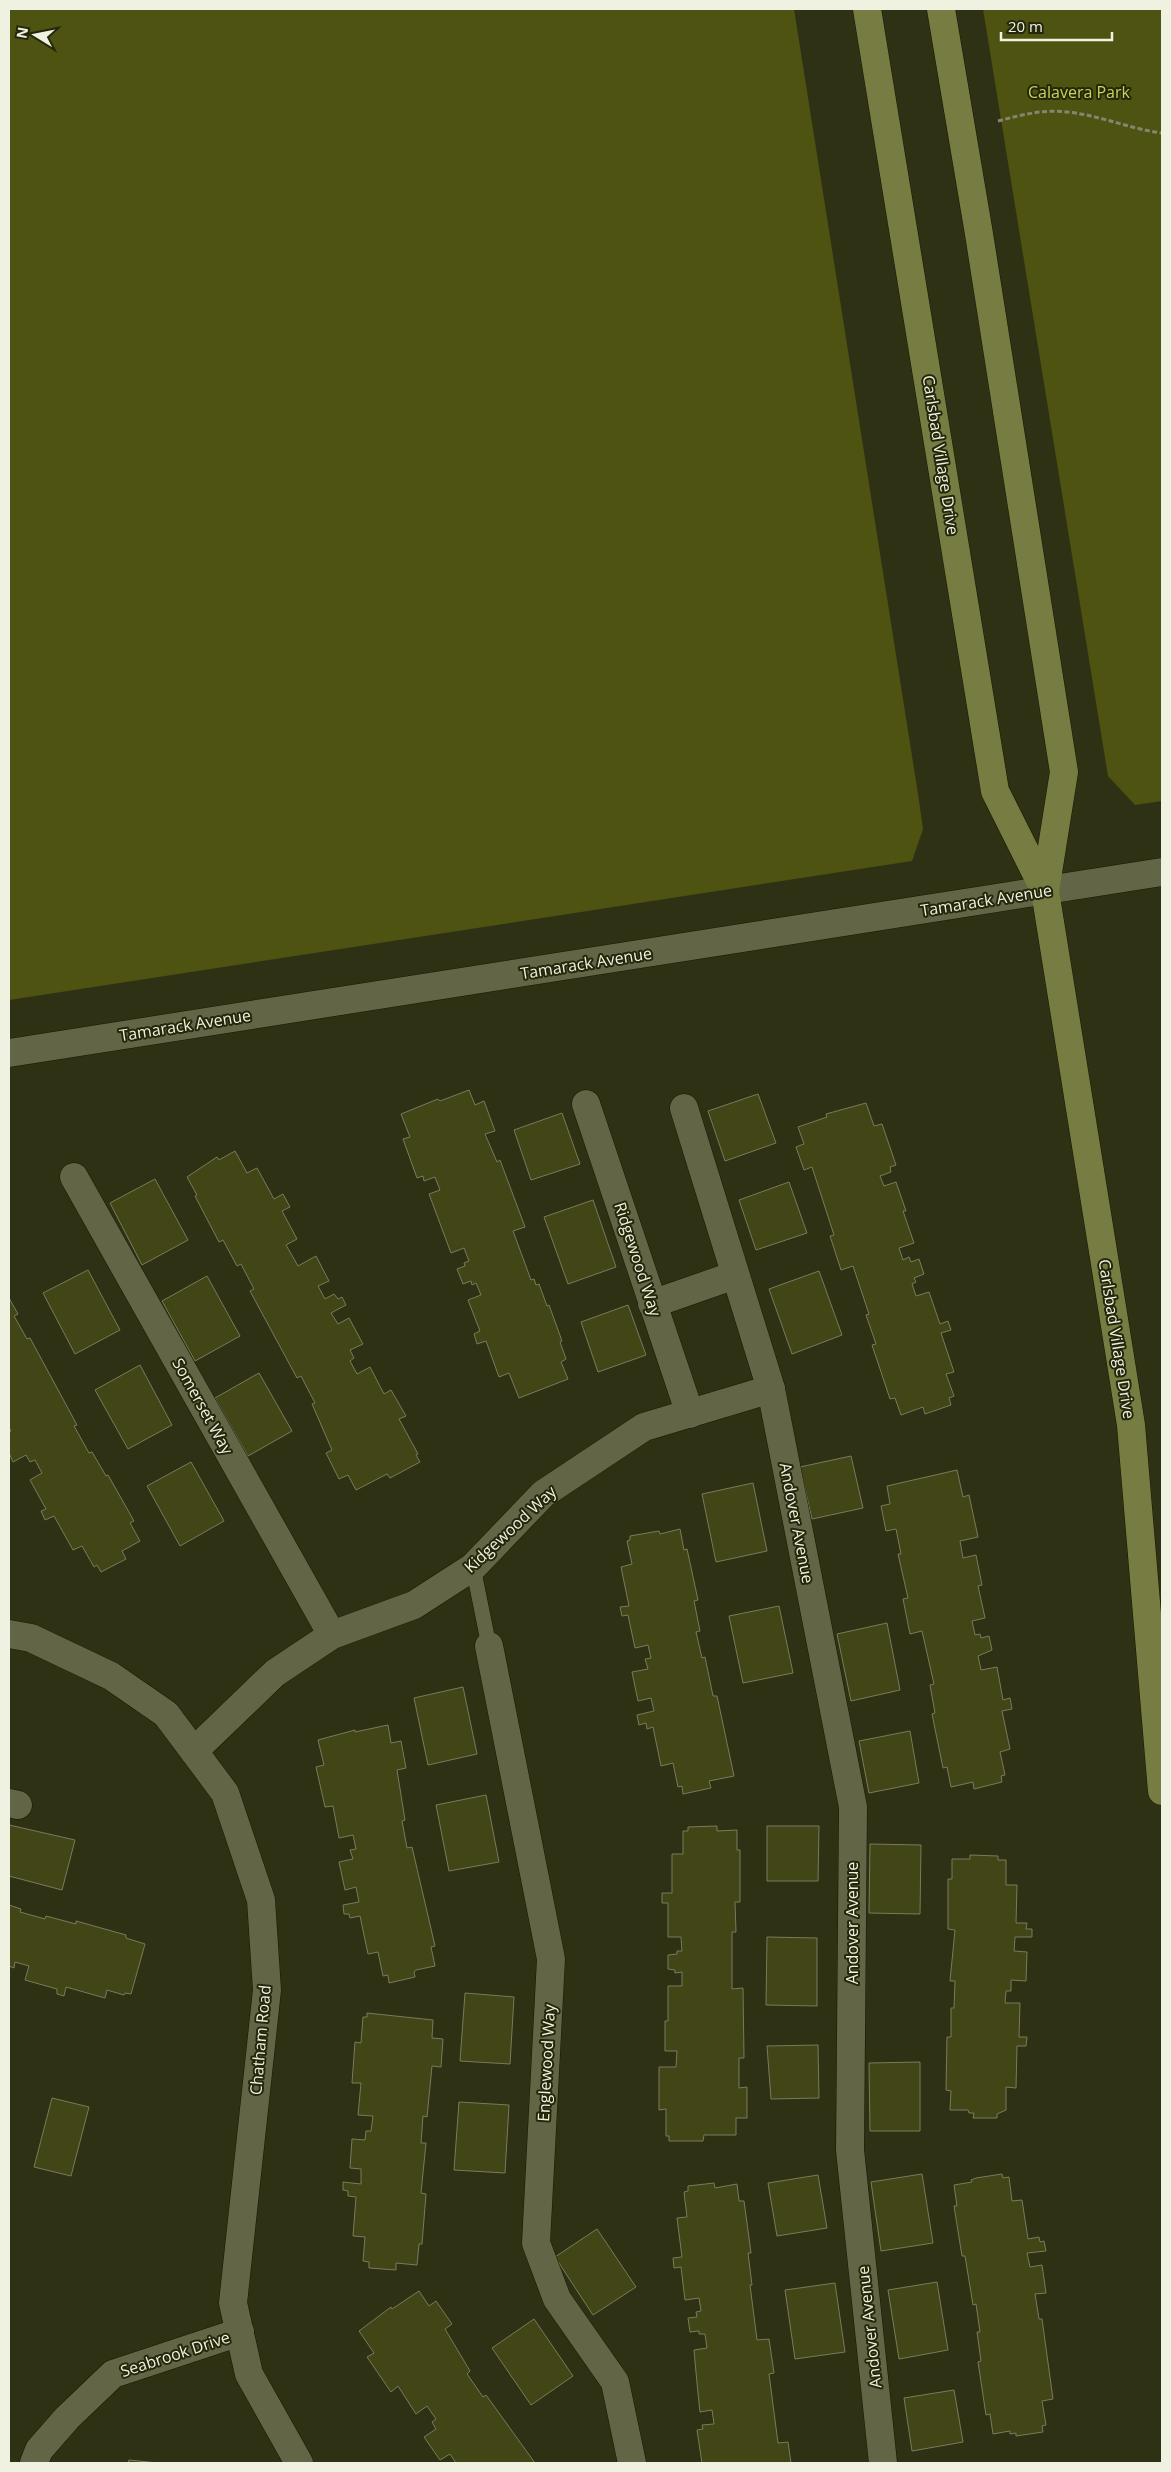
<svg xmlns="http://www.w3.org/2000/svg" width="1171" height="2472" font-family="'Open Sans',sans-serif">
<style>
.green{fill:#4e5311}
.building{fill:#424515;stroke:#787c5c}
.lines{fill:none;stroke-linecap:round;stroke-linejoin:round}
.lane-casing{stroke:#171900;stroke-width:16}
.street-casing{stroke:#171900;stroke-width:29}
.secondary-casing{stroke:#171900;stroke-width:29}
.primary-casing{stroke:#171900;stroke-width:29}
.path{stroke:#84866f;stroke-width:3;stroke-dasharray:5 2.5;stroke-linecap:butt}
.lane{stroke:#626546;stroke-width:15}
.street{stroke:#626546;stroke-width:28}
.secondary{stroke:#626546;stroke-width:28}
.primary{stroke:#777c43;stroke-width:28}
.labels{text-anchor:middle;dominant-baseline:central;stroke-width:4;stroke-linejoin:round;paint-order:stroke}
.park-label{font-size:16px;fill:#c9d35a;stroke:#25270a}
.street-label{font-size:16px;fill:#eff2e1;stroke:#25270a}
</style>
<rect width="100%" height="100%" fill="#2f3115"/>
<g class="green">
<path d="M9 9H794L918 794 923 829 912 861 9 1000Z"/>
<path d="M983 9H1162V801L1135 805 1108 776Z"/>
</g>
<g class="building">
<path d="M469 1090 475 1105 484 1101 495 1131 485 1134 497 1162 500 1160 525 1227 513 1231 531 1280 534 1279 536 1285 539 1284 547 1306 549 1305 562 1341 560 1342 566 1359 561 1362 568 1379 519 1398 509 1373 499 1377 486 1341 477 1344 474 1334 480 1331 468 1300 481 1295 476 1283 472 1285 471 1281 463 1284 457 1269 465 1266 464 1263 469 1261 464 1248 451 1253 429 1194 440 1190 435 1177 424 1181 423 1176 417 1178 403 1139 410 1137 401 1114 438 1099 440 1101Z"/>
<path d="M758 1094 776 1143 725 1161 708 1111Z"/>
<path d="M866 1103 874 1126 882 1124 896 1165 890 1167 891 1172 880 1176 884 1186 896 1182 906 1211H903L914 1243 899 1248 903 1260 909 1257 911 1262 919 1259 924 1274 914 1278 916 1282 912 1284 916 1296 929 1292 940 1324 948 1321 951 1330 941 1333 954 1372 946 1374 954 1396 949 1398 951 1405 925 1414 923 1407 901 1415 895 1398 890 1399 872 1345 876 1344 866 1315 869 1314 853 1266 841 1270 830 1236 834 1235 812 1167 804 1170 796 1147 804 1144 798 1127 827 1117 826 1114Z"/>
<path d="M562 1113 580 1164 531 1180 514 1130Z"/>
<path d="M235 1151 247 1173 257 1168 274 1199 283 1194 290 1207 282 1211 297 1239 286 1245 298 1266 316 1256 329 1281 318 1286 325 1299 334 1294 338 1299 342 1297 346 1305 331 1313 338 1324 349 1318 363 1344 350 1350 354 1358 350 1361 357 1374 370 1367 384 1394 391 1390 406 1416 399 1419 418 1454 416 1455 420 1462 390 1478 387 1474 356 1490 348 1475 339 1479 326 1453 332 1450 312 1404 315 1403 301 1376 297 1378 250 1291 254 1289 241 1264 237 1266 223 1240 219 1242 195 1196 197 1195 187 1177 217 1157 219 1160Z"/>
<path d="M155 1179 188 1240 142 1265 110 1203Z"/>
<path d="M789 1182 807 1233 756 1250 739 1200Z"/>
<path d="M593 1200 616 1267 568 1284 544 1217Z"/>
<path d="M88 1270 120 1330 75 1354 43 1293Z"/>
<path d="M819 1271 842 1335 792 1354 769 1289Z"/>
<path d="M207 1276 240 1336 195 1361 162 1301Z"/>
<path d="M9 1298 18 1314 14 1316 27 1339 30 1338 77 1425 74 1426 89 1453 92 1452 106 1476 108 1475 134 1521 130 1523 140 1541 122 1551 126 1559 101 1572 97 1565 94 1567 82 1546 73 1550 54 1516 45 1520 41 1511 46 1509 30 1480 42 1473 35 1460 30 1462 26 1455 13 1462 9 1453V1432L11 1431 9 1427Z"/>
<path d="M628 1305 646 1355 598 1372 581 1322Z"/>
<path d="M140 1365 172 1425 128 1449 95 1390Z"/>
<path d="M259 1373 292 1431 248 1456 215 1398Z"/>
<path d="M851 1456 863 1508 812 1519 800 1467Z"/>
<path d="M191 1462 224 1521 180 1546 147 1486Z"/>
<path d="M957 1470 963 1497 969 1495 978 1537 960 1541 963 1558 976 1555 982 1585 978 1586 985 1618 972 1621 975 1635 980 1634 981 1638 989 1636 992 1650 978 1656 981 1670 997 1667 1003 1700 1010 1698 1012 1709 1002 1711 1010 1749 1000 1752 1005 1775 1001 1776 1002 1782 974 1789 973 1782 951 1787 947 1767 943 1768 932 1714 935 1713 930 1685 934 1684 922 1631 910 1634 903 1599 908 1598 898 1554H901L896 1529 886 1531 881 1506 890 1504 887 1486Z"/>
<path d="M753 1483 767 1551 716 1562 702 1494Z"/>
<path d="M680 1529 684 1550 687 1549 698 1600 694 1601 700 1631 696 1632 702 1658 705 1657 713 1696H717L734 1776 709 1781 711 1788 683 1794 682 1786 678 1787 673 1763 661 1766 653 1727 647 1729 646 1723 639 1725 637 1715 654 1711 651 1698 638 1701 632 1672 648 1669 645 1659 651 1658 648 1645 635 1648 628 1615 622 1616 620 1607 629 1606 621 1567 632 1564 627 1541 630 1540V1536L659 1531 660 1534Z"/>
<path d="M779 1606 793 1673 743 1683 729 1616Z"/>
<path d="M887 1623 900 1690 851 1701 837 1634Z"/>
<path d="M463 1687 477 1754 428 1765 414 1698Z"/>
<path d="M388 1725 391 1743 401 1741 406 1768 397 1770 405 1820 402 1821 407 1848 412 1847 435 1946 431 1947 435 1966 416 1970 414 1972 415 1977 389 1983 388 1975 383 1976 378 1952 368 1954 360 1916 350 1918 349 1914H344L343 1905 359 1902 356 1887 345 1890 339 1862 353 1859 350 1850 356 1849 353 1835 339 1838 333 1806 325 1807 316 1767 324 1765 318 1740 355 1730V1732Z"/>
<path d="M910 1731 919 1783 869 1793 859 1741Z"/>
<path d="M486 1795 499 1862 449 1871 436 1805Z"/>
<path d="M9 1825 75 1840 62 1890 9 1876Z"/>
<path d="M717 1826V1831L737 1830V1850H740V1902H735L736 1932H732V1989L743 1988 744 2058H739V2088L747 2087V2118H736V2135H704L703 2141H669V2136H666V2109L659 2110V2067H676L677 2051H665V2021H668V1986H682V1972L675 1973V1970L668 1969V1955L677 1954V1951H682L681 1937H668V1903H662V1893H672V1854H683V1831H688V1827Z"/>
<path d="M767 1826H819L818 1881H767Z"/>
<path d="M870 1844 921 1845 920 1914 869 1913Z"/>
<path d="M970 1855 998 1856V1860H1006V1885H1017L1016 1923H1027L1026 1929H1032V1937H1015L1014 1951 1027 1952 1026 1981 1011 1980V1991H1006L1005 2003H1020L1019 2037H1027L1026 2046H1017L1016 2088 1006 2087V2110L997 2114V2118H973L974 2113H969L968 2110H950L951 2091 946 2090 947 2037H951V2008H954L955 1981H950L955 1930 948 1929V1879H952V1859H970Z"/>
<path d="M9 1905 21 1909 20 1912 45 1919 46 1916 76 1924V1921L126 1935V1938L145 1944 131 1994 125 1993 124 1995 107 1990 105 1998 66 1987 64 1996 57 1994V1989L25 1980 29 1966 15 1962 14 1968 9 1966Z"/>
<path d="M767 1937 817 1938V2006L766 2005Z"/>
<path d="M465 1993 514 1997 510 2064 460 2061Z"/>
<path d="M367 2013 433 2020 432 2038 443 2039 441 2067 432 2066 427 2117 423 2116 421 2143H426L421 2193 426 2194 422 2244H419L417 2265 396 2263V2270L369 2268V2262L363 2261 365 2237 353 2236 356 2197 348 2196V2191L343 2190V2182L361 2184V2169L350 2168 352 2139 365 2140 366 2131H371L373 2116 358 2115 361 2083H352L355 2042 361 2043 363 2017H367Z"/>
<path d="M818 2045 819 2098 771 2099 767 2046Z"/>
<path d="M920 2062V2131H870L869 2063Z"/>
<path d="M52 2098 89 2107 71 2176 34 2167Z"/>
<path d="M459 2102 509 2105 505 2173 454 2170Z"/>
<path d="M922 2174 933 2243 881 2251 871 2182Z"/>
<path d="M1002 2174 1003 2178 1009 2177 1012 2201 1022 2200 1028 2239 1039 2237 1040 2242 1044 2241 1046 2251 1027 2253 1030 2267 1042 2265 1046 2293 1035 2294 1039 2319H1042L1053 2399 1042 2401 1046 2425 1042 2426 1043 2432 1016 2436V2433L1010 2434V2431L993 2434 990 2414 986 2415 978 2362 981 2361 977 2332H980L976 2304 973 2305 965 2256H962L954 2206H957L954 2185 972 2182 971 2180 976 2178Z"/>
<path d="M818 2175 827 2228 777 2236 768 2183Z"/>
<path d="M714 2183 715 2188 737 2184 739 2201H744L751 2253H748L752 2285H750L757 2340 769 2339 774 2373 769 2374 778 2443 788 2442 791 2463H702L697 2430 703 2429 702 2425 714 2424 712 2410 700 2412 697 2383 694 2350 707 2348 705 2334H699V2331L690 2332 688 2318 697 2317 696 2312 701 2311 699 2298 685 2300 681 2267 674 2268 673 2258 682 2257 677 2218 687 2217 684 2192 688 2191V2186Z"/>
<path d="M597 2229 636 2287 593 2315 555 2257Z"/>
<path d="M937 2282 948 2350 899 2359 888 2290Z"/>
<path d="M835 2283 845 2352 795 2359 785 2290Z"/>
<path d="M419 2291 429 2306 436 2301 452 2324 445 2329 470 2371 467 2374 483 2397 486 2395 535 2463H456L450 2454 440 2460 424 2437 436 2429 432 2422 436 2419 427 2406 416 2414 398 2386 391 2392 367 2357 374 2353 359 2331 391 2307 392 2309Z"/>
<path d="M534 2319 573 2376 531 2405 492 2348Z"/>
<path d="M954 2390 963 2442 912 2451 904 2398Z"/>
<path d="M129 2460 158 2463H128Z"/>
</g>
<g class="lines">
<defs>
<path id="lane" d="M473 1567 489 1646"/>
<g id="street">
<path d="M586 1104 690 1414"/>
<path d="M684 1108 771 1389 853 1807 850 2150 883 2463"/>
<path d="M74 1177 332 1635"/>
<path d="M652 1304 735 1275"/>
<path d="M9 1634 31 1638 111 1676 166 1714 225 1793 261 1900 267 1990 233 2303 249 2374 299 2463"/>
<path d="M489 1646 551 1959 536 2243 557 2299 615 2382 632 2463"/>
<path d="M194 1751 275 1673 332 1635 414 1605 473 1567 543 1494 644 1427 771 1389"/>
<path d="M9 1803 18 1805"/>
<path d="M34 2463 39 2450 67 2418 113 2374 240 2332"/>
</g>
<path id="secondary" d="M9 1053 1162 872"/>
<g id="primary">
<path d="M867 9 995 791 1045 891 1131 1425 1162 1791"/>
<path d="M941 9 979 234 1064 772 1045 891"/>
</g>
</defs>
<use href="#lane" class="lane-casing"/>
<use href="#street" class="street-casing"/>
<use href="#secondary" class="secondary-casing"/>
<use href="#primary" class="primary-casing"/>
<path class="path" d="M998 121C1021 115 1043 109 1067 112 1099 115 1130 129 1162 133"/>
<use href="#lane" class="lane"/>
<use href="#street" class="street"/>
<use href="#secondary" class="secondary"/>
<use href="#primary" class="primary"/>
</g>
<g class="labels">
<g class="park-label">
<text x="1079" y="92">Calavera Park</text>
</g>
<g class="street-label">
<text transform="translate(941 455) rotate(81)">Carlsbad Village Drive</text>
<text transform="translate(986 900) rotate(-9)">Tamarack Avenue</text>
<text transform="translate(586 963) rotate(-9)">Tamarack Avenue</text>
<text transform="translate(185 1025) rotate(-9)">Tamarack Avenue</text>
<text transform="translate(638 1259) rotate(72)">Ridgewood Way</text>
<text transform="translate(1117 1339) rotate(81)">Carlsbad Village Drive</text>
<text transform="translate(203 1406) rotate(61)">Somerset Way</text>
<text transform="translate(797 1523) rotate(79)">Andover Avenue</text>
<text transform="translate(510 1529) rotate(-43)">Kidgewood Way</text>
<text transform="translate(852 1923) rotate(-90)">Andover Avenue</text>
<text transform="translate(260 2040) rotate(-85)">Chatham Road</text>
<text transform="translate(546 2063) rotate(-87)">Englewood Way</text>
<text transform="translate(869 2327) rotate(-96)">Andover Avenue</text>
<text transform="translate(175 2354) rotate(-18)">Seabrook Drive</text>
</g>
</g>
<rect width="1171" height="2472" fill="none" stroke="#eff2e1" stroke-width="20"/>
<g transform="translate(35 35) rotate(280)" stroke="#25270a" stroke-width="4" paint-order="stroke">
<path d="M0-4L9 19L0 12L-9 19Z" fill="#eff2e1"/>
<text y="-8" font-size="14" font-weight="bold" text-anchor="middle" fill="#eff2e1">N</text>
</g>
<path d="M1001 32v8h111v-8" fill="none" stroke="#eff2e1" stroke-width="2.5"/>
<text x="1008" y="32" font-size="15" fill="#eff2e1" stroke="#25270a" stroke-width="4" paint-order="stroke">20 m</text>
</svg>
